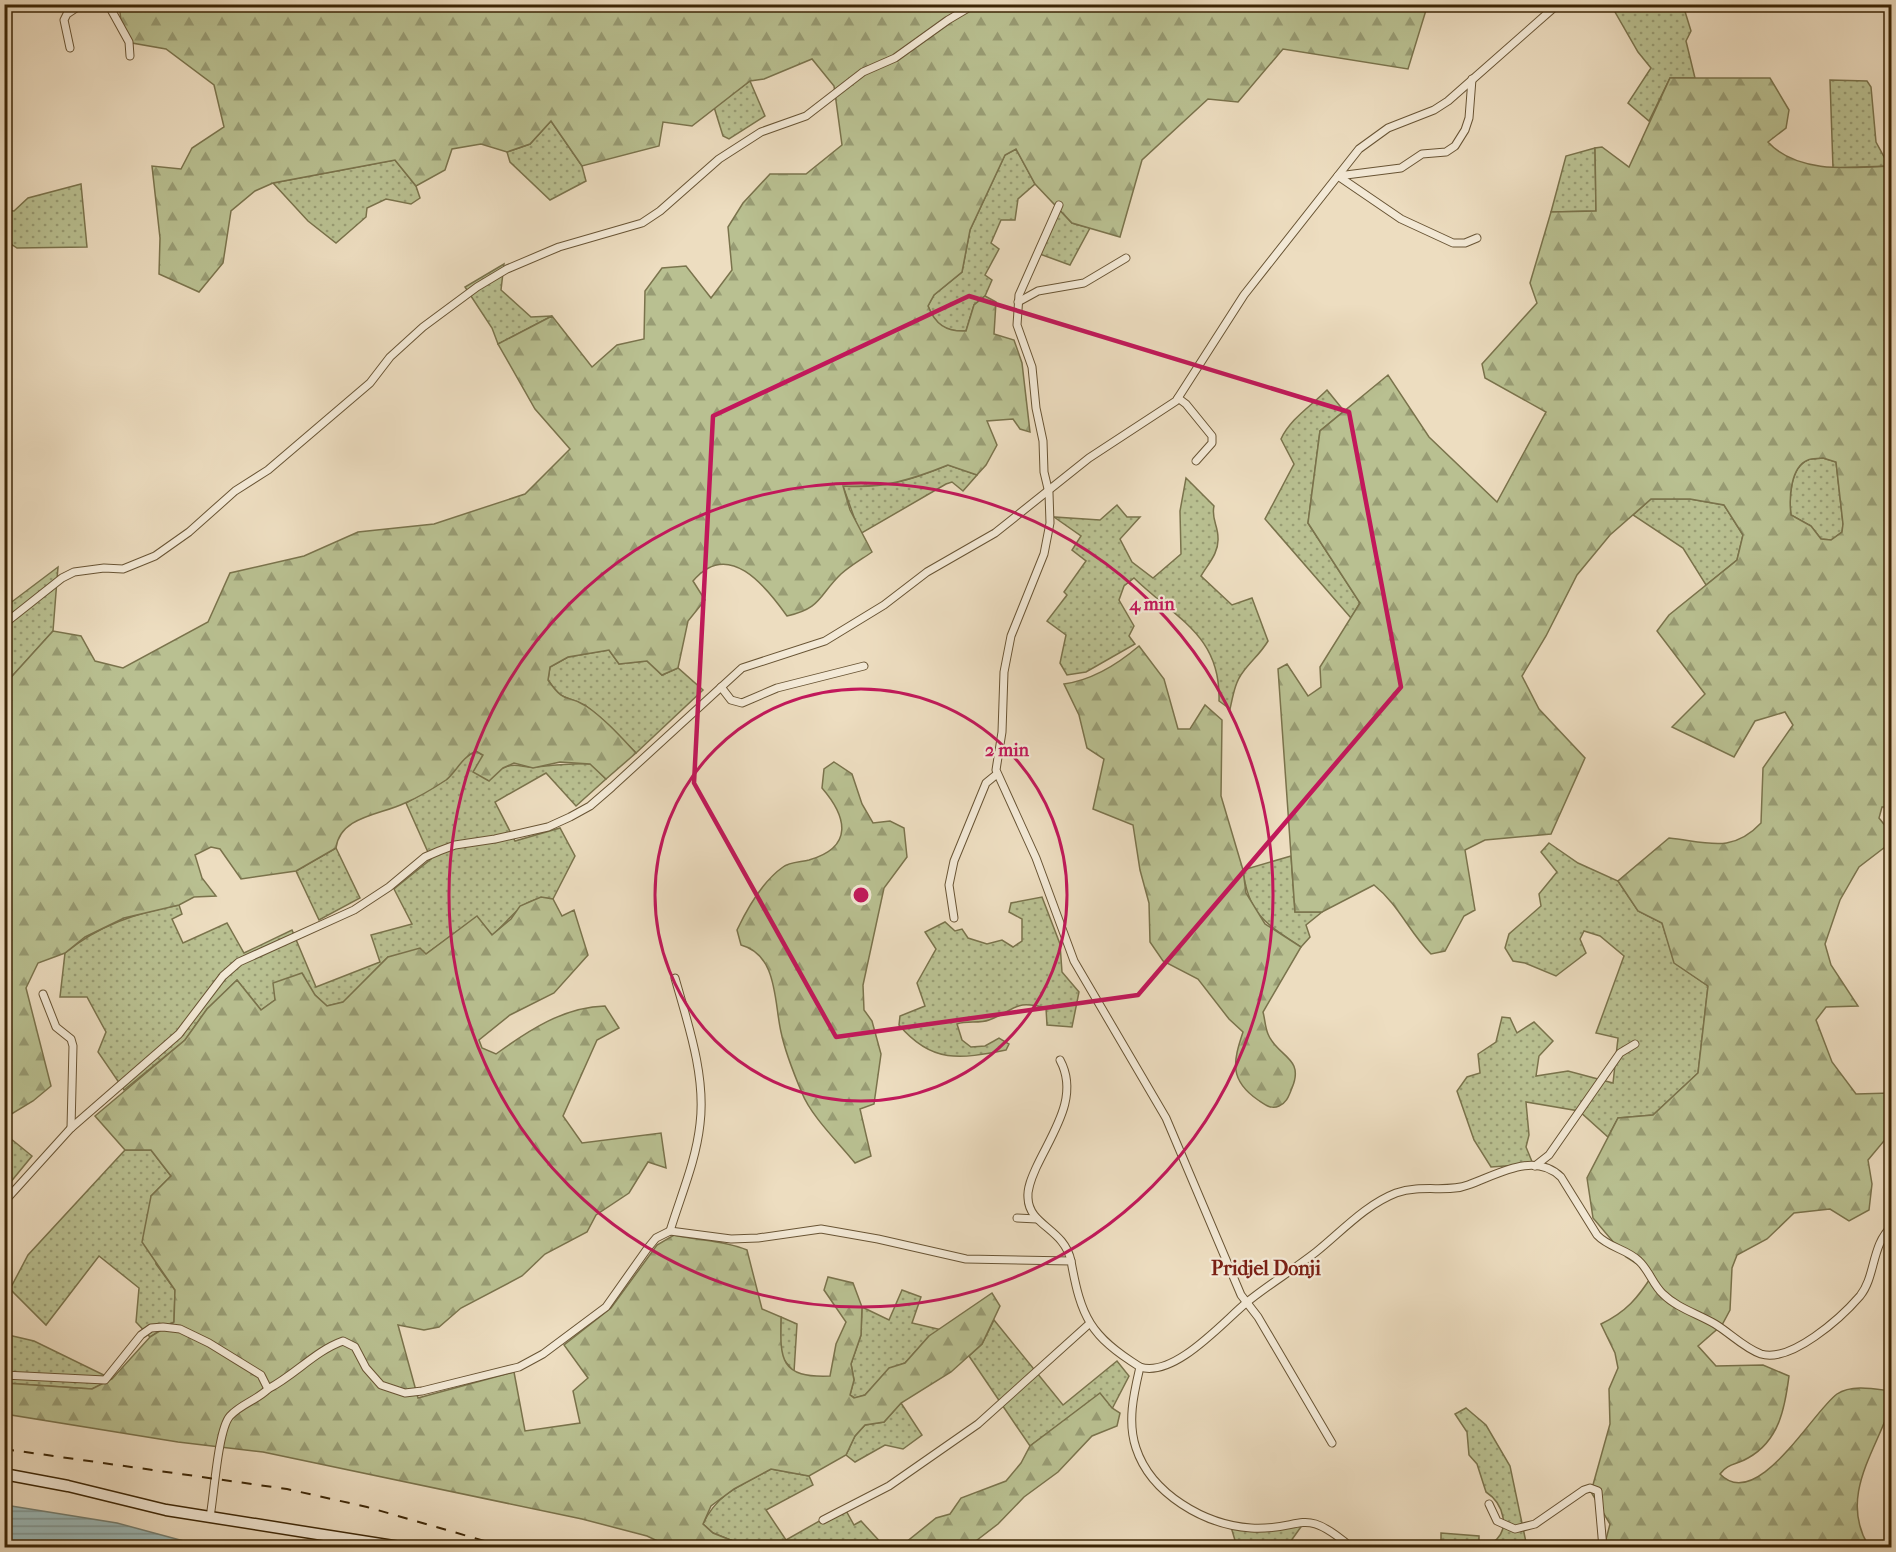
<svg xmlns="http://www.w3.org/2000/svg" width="1896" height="1552" font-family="'IM FELL French Canon',serif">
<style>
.grass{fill:url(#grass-dots);stroke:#7a734c;stroke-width:1.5}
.forest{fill:url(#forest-firs);stroke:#7a734c;stroke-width:1.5;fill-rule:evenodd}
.water{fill:url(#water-rules);stroke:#757f72;stroke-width:1.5}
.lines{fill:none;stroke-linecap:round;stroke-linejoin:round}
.minor-casing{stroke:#685434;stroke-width:9}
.secondary-casing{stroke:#3c2606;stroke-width:13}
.minor{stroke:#f3e9d6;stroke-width:7}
.secondary{stroke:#f3e9d6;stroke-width:10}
.rail{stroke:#3c2606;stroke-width:2;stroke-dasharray:10 10;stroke-linecap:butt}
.marked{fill:none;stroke:#c2185b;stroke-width:4.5;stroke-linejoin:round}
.ring{fill:none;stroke:#c2185b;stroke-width:3}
.labels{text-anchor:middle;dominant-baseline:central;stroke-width:4.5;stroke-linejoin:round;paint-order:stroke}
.quarter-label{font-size:20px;font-weight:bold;fill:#7a1f14;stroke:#f3e9d6}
.centre{fill:#c2185b;stroke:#f3e9d6;stroke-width:3}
.ring-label{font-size:18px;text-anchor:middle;font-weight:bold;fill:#c2185b;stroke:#f3e9d6;stroke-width:4.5;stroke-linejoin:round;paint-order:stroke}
</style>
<defs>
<pattern id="grass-dots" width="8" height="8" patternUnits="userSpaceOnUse" patternTransform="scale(1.5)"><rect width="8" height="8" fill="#b9c091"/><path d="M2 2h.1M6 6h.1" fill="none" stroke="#989c74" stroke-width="1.8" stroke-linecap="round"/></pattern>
<pattern id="forest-firs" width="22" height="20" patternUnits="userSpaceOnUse" patternTransform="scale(1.5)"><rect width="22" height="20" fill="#b9c091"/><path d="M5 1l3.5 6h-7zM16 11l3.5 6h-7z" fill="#989c74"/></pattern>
<pattern id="water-rules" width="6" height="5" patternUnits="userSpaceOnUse" patternTransform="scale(1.5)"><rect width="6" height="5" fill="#9bbaba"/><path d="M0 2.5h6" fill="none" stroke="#809795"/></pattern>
</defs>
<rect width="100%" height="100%" fill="#edddc0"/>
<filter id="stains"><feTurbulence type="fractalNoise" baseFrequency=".00333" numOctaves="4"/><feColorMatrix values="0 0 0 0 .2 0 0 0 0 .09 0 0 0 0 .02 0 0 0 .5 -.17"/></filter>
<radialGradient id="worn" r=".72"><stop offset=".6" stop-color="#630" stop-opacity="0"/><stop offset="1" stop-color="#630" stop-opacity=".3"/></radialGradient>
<g class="grass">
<path d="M1611 5H1683L1691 31 1686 41 1695 78H1670L1649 121 1628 103 1651 68 1638 52Z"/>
<path d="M1830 80 1867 81 1871 87 1876 142 1889 166 1833 168Z"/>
<path d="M750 81 765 116 729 139 723 136 714 107Z"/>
<path d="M551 121 582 166 586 181 550 200 510 162 507 152 530 144Z"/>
<path d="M1595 148 1596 211 1551 212 1566 156Z"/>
<path d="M1016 149 1035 184 1018 199 1015 220H1001L991 243 999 249 985 275 992 280 985 296 974 305 966 331C945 332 936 326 928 306L934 295 962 272 970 230 1005 155Z"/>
<path d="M395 160 416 186 420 198 411 204 386 199 367 208 366 217 336 243 308 221 273 183Z"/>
<path d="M81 184 87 247 17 248 5 240V210L14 211 28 198Z"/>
<path d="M1056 206 1072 223 1090 228 1070 265 1037 253Z"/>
<path d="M504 264 501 290 531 317 552 316 498 344 492 328 465 287Z"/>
<path d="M1327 390 1344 411 1320 431 1308 523 1360 603 1351 618 1265 519 1294 464 1281 439C1290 419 1311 406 1327 390Z"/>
<path d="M1823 458 1836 462 1843 524 1842 532 1831 540 1821 539 1811 526 1791 515C1789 499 1790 467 1808 460 1812 458 1819 459 1823 458Z"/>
<path d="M948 465 977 475 963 491 952 482 946 484 860 534 843 486C884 489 911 480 948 465Z"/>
<path d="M1186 478 1214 506C1211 519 1218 525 1218 538 1219 553 1208 564 1201 576L1232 605 1252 598 1268 641C1261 653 1251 661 1243 672 1235 682 1233 696 1230 709L1219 701C1221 635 1176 619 1134 578L1124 586 1119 600 1134 626 1129 636 1135 644 1086 672 1067 675 1060 663 1066 635 1047 621 1067 595 1064 592 1086 561 1072 550 1081 536 1054 517 1100 520 1117 505 1127 517H1140L1120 539 1132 562 1153 578 1181 554 1180 511Z"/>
<path d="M1651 499H1690L1724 505 1743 535 1737 560 1706 585 1683 548 1633 515Z"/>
<path d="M58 567 53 631 5 684V607Z"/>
<path d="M609 650 619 664 647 661 662 675 678 668 703 690 636 753C620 737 605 719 586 706 565 693 566 706 548 680L550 667 568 657Z"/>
<path d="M476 751 503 768C516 762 523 768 536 767 555 765 571 763 591 764L606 779 576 806 546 773 495 802 515 841 560 828 575 856 553 899C524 893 512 919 492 935L477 917 426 954 388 957 344 1002 327 1006 315 995 275 1000 261 1010 237 980 207 1009 185 1040 124 1090 98 1052 106 1032 87 997H60L65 953C99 925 136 913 179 905L182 914 172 919 183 943 227 923 244 953 292 930 316 987 380 962 371 935 412 924 394 889 431 859 406 803 447 779 465 757Z"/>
<path d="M1549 843 1578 863 1618 881 1638 911 1662 923 1675 963 1708 986 1698 1073 1653 1115 1618 1118 1608 1137 1579 1111 1526 1102 1529 1135 1526 1147 1533 1164 1491 1167 1474 1140 1457 1091 1467 1077 1480 1073 1478 1054 1496 1042 1502 1017 1510 1018 1517 1033 1534 1022 1553 1041 1539 1056 1536 1076 1568 1071 1613 1083 1618 1038 1596 1033 1624 956 1600 936 1584 931 1580 939 1586 953 1556 976 1525 963 1513 961 1505 948 1509 934 1541 906 1539 894 1557 872 1541 852Z"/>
<path d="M336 848 360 898 319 920 296 871Z"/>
<path d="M1291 856 1295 912H1322L1306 925 1310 937 1301 947C1266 924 1248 914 1243 870Z"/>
<path d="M1042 897 1060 944 1062 972 1079 992 1072 1027 1047 1025 1046 1008C1013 999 1017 1010 989 1020 979 1024 967 1020 957 1024L962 1040 971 1047 985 1046 999 1038 1009 1044 1006 1050C960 1059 932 1064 899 1025L900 1016 925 1006 917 983 936 949 925 932 945 922 955 931 962 929 968 938 987 944 1002 940 1013 947 1022 941V919L1009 912 1011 903Z"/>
<path d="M5 1134 32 1156 5 1189Z"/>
<path d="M125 1150H151L171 1176 151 1196 156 1264 175 1290 174 1322 150 1337 136 1322 139 1288 99 1256 46 1325 10 1289 28 1255Z"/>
<path d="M902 1290 921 1297 912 1323 942 1330 929 1336 905 1363 889 1369 865 1395 855 1398 850 1395 854 1380 851 1364 861 1335 862 1307 889 1320Z"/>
<path d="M781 1317 797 1324 794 1372 780 1355Z"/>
<path d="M994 1320 1063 1405 1117 1361 1129 1376 1112 1409 1100 1394 1030 1446 969 1356 982 1344Z"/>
<path d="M4 1334 34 1341 112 1379 92 1389 5 1383Z"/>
<path d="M901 1403 922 1435 903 1449 885 1445 855 1462 846 1455 855 1436 865 1425 884 1422Z"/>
<path d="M1466 1408 1486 1425 1510 1466 1527 1547H1493L1492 1543C1512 1530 1503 1503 1486 1492L1477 1464 1469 1455 1467 1432 1455 1414Z"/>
<path d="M771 1469 809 1476 813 1485 766 1510 786 1540 844 1507 854 1525 861 1521 885 1547H748L713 1533 703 1524C717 1493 743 1484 771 1469Z"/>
<path d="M1303 1524 1288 1545 1291 1548 1237 1547 1231 1527Z"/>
<path d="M1441 1533 1479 1536V1547H1441Z"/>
</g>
<g class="forest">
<path d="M1421 4 1427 7 1408 69 1283 49 1238 102 1208 99 1142 160 1120 237 1072 223 1035 184 1016 149 1005 155 970 230 962 272 934 295 928 306C935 324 946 332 966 331L974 305 985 296 996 302 994 334 1014 340 1022 363 1030 432 1020 429 1013 419 987 421 997 445 986 465 977 475 948 465C911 480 884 488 843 486L850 510 872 552C862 559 850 566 841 574 818 596 822 608 787 616 765 585 728 539 693 581L705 600 688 621 678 668 662 675 647 661 619 664 609 650 568 657 550 667 548 680C566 706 566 693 586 706 605 719 620 736 636 753L606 779 590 764 560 762 533 768 514 763 503 768 489 781 473 772 483 755 476 751C461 758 457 771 446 780 434 788 419 797 405 803 381 815 340 816 336 848L296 871 241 879 220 849 211 847 195 855 202 878 216 896 194 897 179 905 124 918 85 937 65 953 38 963 26 988 51 1086 33 1101 5 1118 4 782 9 780 5 769V684L53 631 81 636 95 661 123 668 208 622 230 573 304 556 358 532 434 524 525 494 570 449 535 409 498 344 552 316 592 367 617 345 644 339 645 291 662 268 686 266 711 298 732 270 728 227 743 203 770 174H806L842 145 834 86 812 59 764 79 750 81 692 126 663 122 659 146 582 166 551 121 530 144 507 152 481 144 452 149 445 170 416 186 395 160 273 183 255 191 231 211 223 263 199 292 159 274 160 238 152 166 181 169 192 148 224 127 214 85 166 49 132 43 122 27 119 5Z"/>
<path d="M1670 78H1770L1789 110 1786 128 1768 142C1797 174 1852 168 1891 166L1892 807H1882L1879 818 1887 828 1889 844 1859 867 1840 900 1825 944 1831 965 1858 1006 1826 1007 1816 1020 1832 1062 1856 1094 1891 1093V1137L1888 1136 1868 1160 1872 1184 1869 1210 1849 1221 1830 1209 1794 1213 1767 1239 1737 1255 1732 1268 1730 1310 1722 1325 1698 1346 1716 1366 1763 1365 1789 1376C1785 1408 1779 1441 1748 1458 1737 1465 1728 1463 1720 1474 1757 1513 1813 1411 1837 1394 1852 1384 1875 1389 1891 1391V1405C1876 1451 1839 1496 1868 1545L1891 1547H1604L1610 1524 1591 1492 1610 1424 1609 1389 1618 1368 1615 1353 1601 1324C1626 1312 1638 1298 1653 1274L1626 1257 1593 1218 1587 1178 1618 1118 1653 1115 1698 1073 1708 986 1674 963 1662 923 1638 911 1618 881 1669 838C1707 842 1732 854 1761 823L1763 768 1793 725 1785 712 1755 721 1734 757 1672 727 1705 694 1657 631 1669 615 1737 560 1743 535 1724 505 1690 499H1651L1610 535 1577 575 1546 636 1522 676 1539 709 1585 758 1551 834 1485 840 1465 850 1475 910 1464 916 1445 951 1431 954C1409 932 1399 905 1374 885L1322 912H1295L1278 669 1287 664 1308 696 1321 687 1320 667 1360 603 1308 523 1320 431 1388 375 1429 437 1497 502 1546 412 1485 378 1482 364 1537 303 1530 283 1551 212 1596 211 1595 148 1602 147 1629 167ZM1823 458 1836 462 1843 524 1842 532 1831 540 1821 539 1811 526 1791 515C1789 499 1790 467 1808 460 1812 458 1819 459 1823 458Z"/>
<path d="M1139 646 1164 679 1178 729H1190L1205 705 1222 720 1221 796 1243 870 1246 893 1265 924 1301 947 1263 1012C1265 1019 1265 1027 1268 1034 1277 1057 1305 1057 1292 1088 1289 1095 1287 1103 1279 1106 1271 1110 1264 1104 1258 1100 1229 1080 1233 1062 1243 1032L1229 1019 1198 979 1163 961 1150 942 1149 903 1140 870 1133 825 1093 809 1104 759 1087 748 1079 715 1064 684C1092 680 1118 664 1139 646Z"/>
<path d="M834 762 852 774 862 804 873 823 890 821 904 828 907 857 884 888 863 985 864 1010 872 1021 881 1054 874 1104 860 1109 871 1156 855 1163C839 1143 811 1116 802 1093 794 1074 785 1052 781 1032 774 1002 778 955 741 945L737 930C747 909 763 881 783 867 789 862 801 862 809 860 854 847 847 817 822 788L824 769Z"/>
<path d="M541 897 553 899 562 916 574 910 588 955 554 993 510 1015 479 1040 482 1048 496 1054C529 1030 564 1007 605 1006L619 1028 597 1040 563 1116 582 1143 661 1133 666 1168 648 1162 629 1193 596 1215 587 1232 545 1254 522 1276 461 1308 439 1327 424 1330 398 1325 418 1398 514 1372 525 1431 580 1423 573 1391 588 1378 564 1345 611 1308 657 1245 674 1235C699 1241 723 1240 747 1250L762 1309 781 1317C780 1360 780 1378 830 1376L836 1344 846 1322 824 1290 828 1277 853 1283 862 1307 861 1335 851 1364 854 1380 850 1395 854 1398 865 1395 889 1368 905 1363 929 1336 992 1293 1000 1306 982 1344 951 1372 901 1403 884 1422 865 1425 855 1436 846 1455 809 1476 771 1469 734 1489 711 1506 703 1524 713 1533 748 1547H670L647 1536 582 1519 263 1452 178 1442 5 1414 4 1383 92 1389 112 1379 150 1337 174 1322 175 1290 142 1242 151 1196 171 1176 151 1150H125L95 1116 185 1040 207 1009 237 980 261 1010 275 1000 273 983 302 973 315 995 327 1006 343 1002 388 957 420 948 426 954 477 916 492 935 511 919 520 906Z"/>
<path d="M1100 1393 1112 1408 1120 1413 1117 1426 1092 1436 1058 1472 1024 1497 998 1524 968 1547H900L936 1518 950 1514 961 1498 1006 1481 1021 1463 1030 1446Z"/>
</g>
<path class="water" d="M5 1505 117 1523 206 1547H5Z"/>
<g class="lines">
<defs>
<g id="minor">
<path d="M108 4 129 42 130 56"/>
<path d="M70 48 64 20 67 14 82 4"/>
<path d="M1338 176 1401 168 1422 154 1446 152 1455 146 1465 130 1469 118 1472 79"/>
<path d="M1338 176 1401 219 1453 243H1465L1477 238"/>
<path d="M1059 205 1019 295 1017 325 1032 367 1036 408 1043 441 1044 472 1049 493 1050 523 1044 554 1011 636 1004 672 1002 732 996 770 1036 858 1074 961 1166 1118 1241 1295 1258 1317 1332 1443"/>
<path d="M1018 302 1038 291 1084 283 1126 258"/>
<path d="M1178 398 1186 404 1212 436V443L1196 461"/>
<path d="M4 624 62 578 74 572 104 568 123 569 155 556 189 532 235 491 268 470 370 383 390 357 423 327 477 287 507 269 559 247 642 223 660 211 719 159 761 132 806 116 863 72 895 58 948 20 975 4"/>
<path d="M721 687 731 700 742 703 777 688 864 666"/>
<path d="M954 918 949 885 954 861 986 783 997 774"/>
<path d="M43 994 56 1027 71 1039 73 1046 71 1128"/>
<path d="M1060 1060C1080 1097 1052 1133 1036 1168 1032 1177 1027 1188 1028 1198 1029 1226 1064 1228 1071 1261"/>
<path d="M1535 1166 1549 1155 1620 1053 1635 1044"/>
<path d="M4 1202 71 1128 179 1034 223 976 239 962 354 910 389 887 425 857 439 851 455 845 495 839 548 827 570 817 590 806 612 787 742 668 825 641 884 605 927 572 995 533 1089 458 1176 401 1244 295 1359 149 1388 128 1434 110 1448 101 1558 4"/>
<path d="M1017 1218 1037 1219"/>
<path d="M670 1231C681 1195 696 1161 700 1124 706 1076 688 1024 675 978"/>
<path d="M1140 1367C1174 1378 1222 1323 1246 1303 1268 1285 1293 1270 1316 1252 1341 1232 1365 1205 1396 1193 1422 1184 1448 1193 1468 1185 1497 1175 1534 1151 1561 1177L1597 1235C1609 1248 1627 1249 1639 1261 1649 1270 1653 1285 1663 1294 1677 1308 1698 1314 1715 1324 1730 1333 1744 1348 1761 1354 1791 1363 1841 1318 1860 1296 1876 1276 1871 1245 1892 1226"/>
<path d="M4 1375 105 1380 141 1335 151 1328 163 1327 180 1329 209 1343 261 1375 268 1389C295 1375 315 1351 343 1341L355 1347 366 1368 381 1385 405 1393 422 1391 519 1367 543 1354 606 1307 647 1249 656 1238 670 1231 731 1239 758 1238 821 1229 878 1239 966 1259 1071 1261C1081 1317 1090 1336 1140 1367 1134 1393 1127 1421 1136 1448 1151 1494 1205 1525 1251 1528 1305 1531 1301 1504 1352 1548"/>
<path d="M1489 1504 1497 1521 1515 1529 1535 1524 1584 1490 1590 1488 1598 1491 1603 1548"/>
<path d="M210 1517C214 1496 218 1429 230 1416 241 1404 257 1400 268 1389"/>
<path d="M823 1520 889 1486 978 1424 1089 1324"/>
</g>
<path id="secondary" d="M4 1474 68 1486 166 1510 406 1548"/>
</defs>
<use href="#minor" class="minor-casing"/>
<use href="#secondary" class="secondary-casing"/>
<use href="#minor" class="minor"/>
<use href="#secondary" class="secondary"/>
<path class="rail" d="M4 1449 287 1489 367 1507 509 1548"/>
</g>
<path class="marked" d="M969 296 1349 412 1401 687 1138 995 836 1037 694 783 713 416Z"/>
<g class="ring">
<circle cx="861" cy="895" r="206"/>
<circle cx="861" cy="895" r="412"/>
</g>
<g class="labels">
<g class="quarter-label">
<text x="1266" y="1268">Pridjel Donji</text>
</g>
</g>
<circle cx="861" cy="895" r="9" class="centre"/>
<g class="ring-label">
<text x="1152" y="610">4 min</text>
<text x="1007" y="756">2 min</text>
</g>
<rect width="1896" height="1552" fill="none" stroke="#edddc0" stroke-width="24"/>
<rect x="6" y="6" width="1884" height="1540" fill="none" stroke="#3c2606" stroke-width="3"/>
<rect x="12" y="12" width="1872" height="1528" fill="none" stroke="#3c2606" stroke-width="1.5"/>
<rect width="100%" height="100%" filter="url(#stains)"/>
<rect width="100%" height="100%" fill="url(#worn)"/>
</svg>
